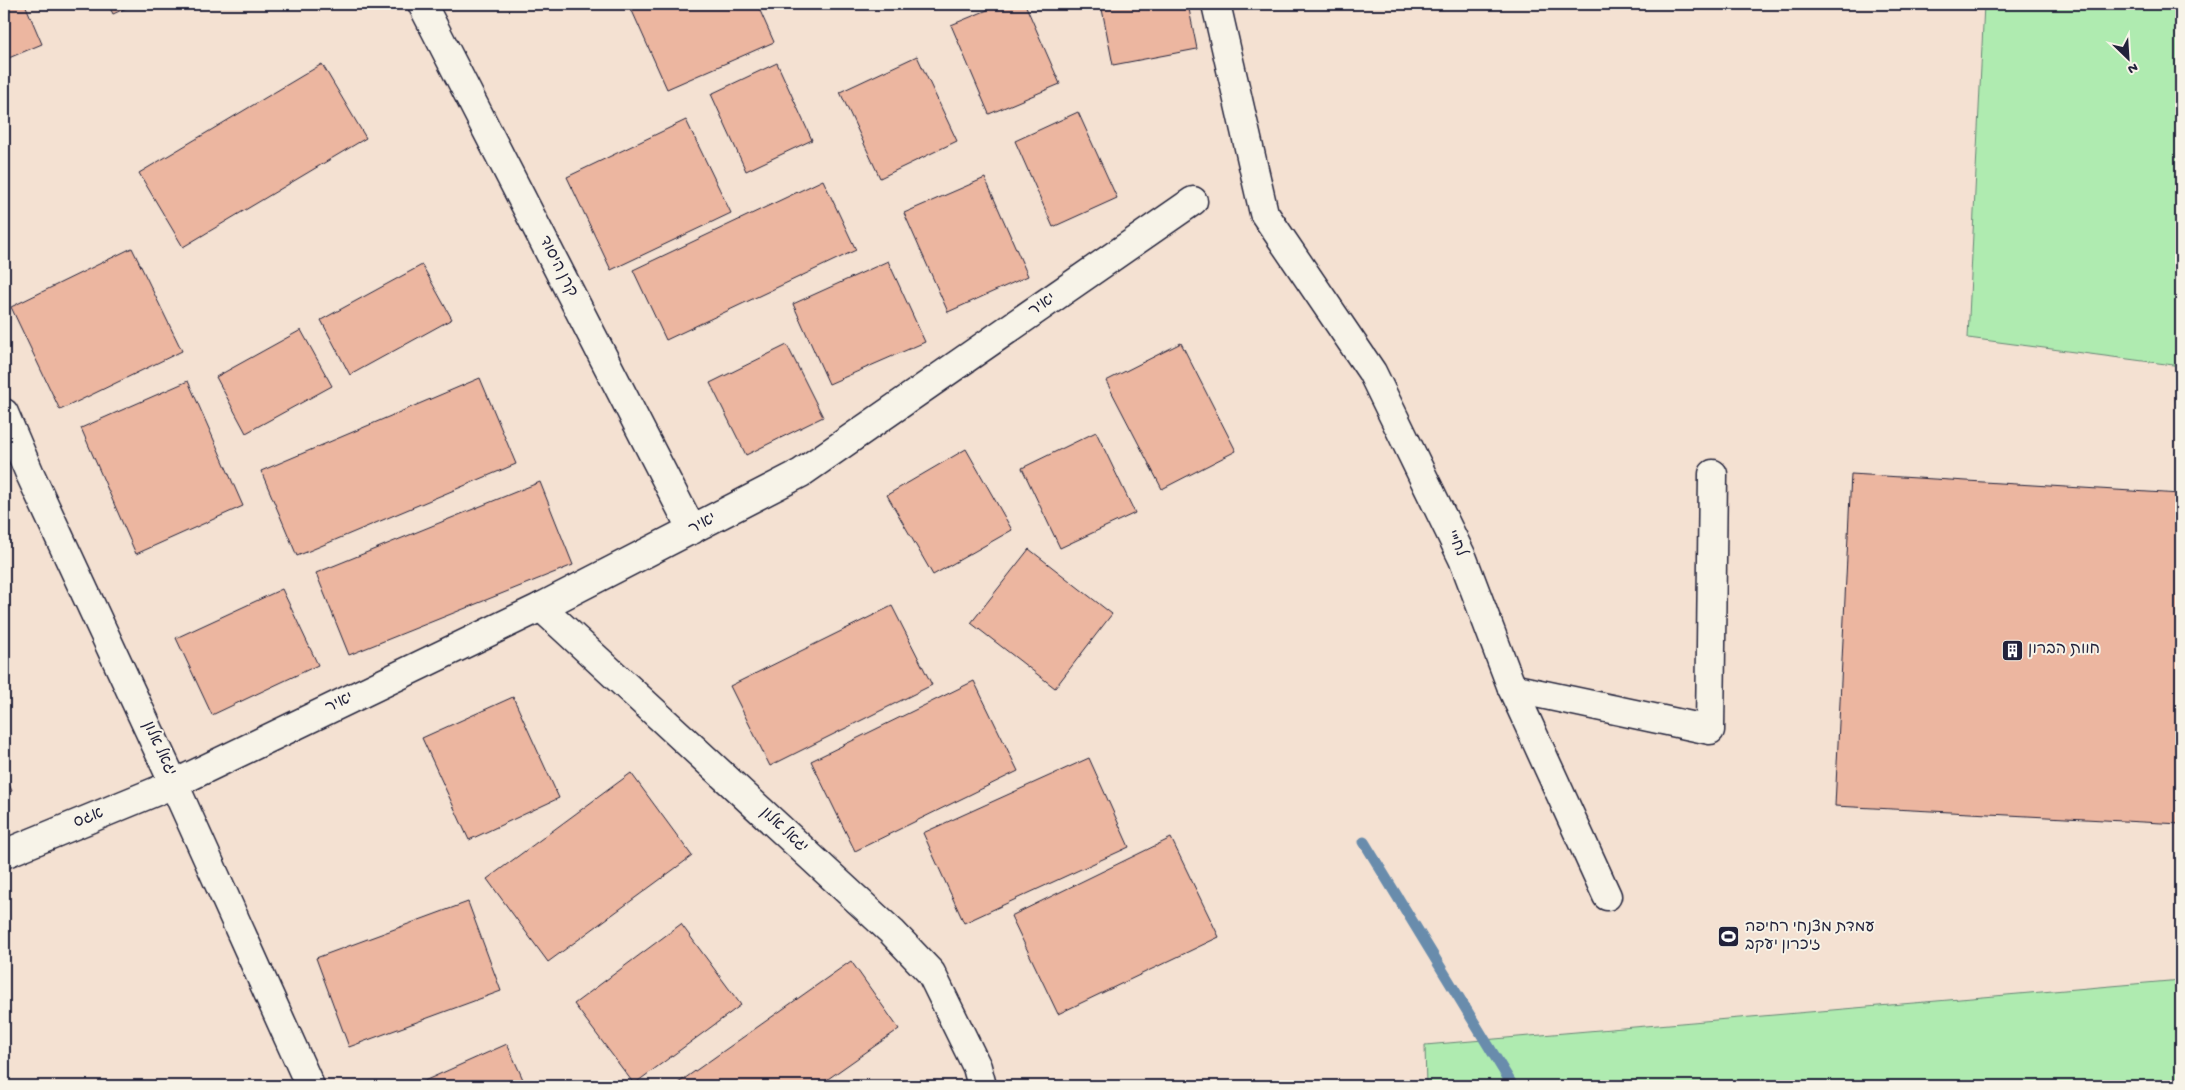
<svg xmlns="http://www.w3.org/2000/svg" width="2185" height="1090" font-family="'Gochi Hand','Playpen Sans Hebrew',sans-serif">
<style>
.green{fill:#afebb0;stroke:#688676}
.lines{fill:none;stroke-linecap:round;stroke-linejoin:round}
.stream{stroke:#698cac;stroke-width:11}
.building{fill:#ecb6a0;stroke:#22223b}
.minor-casing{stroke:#22223b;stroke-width:31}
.minor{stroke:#f7f3e8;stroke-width:28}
.labels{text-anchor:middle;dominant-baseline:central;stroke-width:4;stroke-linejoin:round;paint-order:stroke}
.street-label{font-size:16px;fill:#22223b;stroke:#f7f3e8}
.poi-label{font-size:16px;fill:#22223b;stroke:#f7f3e8;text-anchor:start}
</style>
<rect width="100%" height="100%" fill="#f4e1d2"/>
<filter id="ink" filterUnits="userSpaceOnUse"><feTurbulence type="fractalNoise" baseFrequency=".02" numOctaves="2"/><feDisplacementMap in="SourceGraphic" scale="10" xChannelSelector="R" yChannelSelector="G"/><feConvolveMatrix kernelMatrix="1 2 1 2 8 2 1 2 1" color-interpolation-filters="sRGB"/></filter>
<g filter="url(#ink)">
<g class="green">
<path d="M1984 4H2181V366L1968 338Z"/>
<path d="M2181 980V1086H1426L1425 1045Z"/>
</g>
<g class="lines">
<path class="stream" d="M1364 842 1513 1086"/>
</g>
<g class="building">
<path d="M4 4H25L42 44 4 60Z"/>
<path d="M108 4H135L113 14Z"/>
<path d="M629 4H757L774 42 667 89Z"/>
<path d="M1002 4H1025L1060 84 989 114 951 25Z"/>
<path d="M1101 4H1188L1197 49 1113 65Z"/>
<path d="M917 56 957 141 880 178 840 92Z"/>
<path d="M777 63 812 140 746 171 711 94Z"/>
<path d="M322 64 366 138 183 247 139 173Z"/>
<path d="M1078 112 1117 198 1053 227 1015 141Z"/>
<path d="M686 120 731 213 611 270 567 177Z"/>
<path d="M985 178 1028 276 948 312 904 213Z"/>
<path d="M823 180 856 250 666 340 633 270Z"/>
<path d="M132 248 182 351 60 410 11 307Z"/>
<path d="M888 261 925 342 829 384 793 304Z"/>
<path d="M422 265 452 319 350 375 321 320Z"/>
<path d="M301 330 332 386 246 433 216 377Z"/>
<path d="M1181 343 1236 451 1162 489 1106 381Z"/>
<path d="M787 345 823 417 746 455 710 383Z"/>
<path d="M480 378 516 464 297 556 261 471Z"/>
<path d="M188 381 243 506 136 554 81 428Z"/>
<path d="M1096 432 1135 513 1060 548 1022 468Z"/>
<path d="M966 449 1012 530 933 575 887 495Z"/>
<path d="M1851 474 2181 494V824L1835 806Z"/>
<path d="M540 482 573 565 349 655 316 573Z"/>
<path d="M1029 549 1112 614 1055 688 971 623Z"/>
<path d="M282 589 318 665 212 715 176 638Z"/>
<path d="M892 606 932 685 770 766 730 686Z"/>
<path d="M974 681 1018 771 855 851 811 761Z"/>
<path d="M513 697 559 798 469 840 422 738Z"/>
<path d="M1089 758 1129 847 964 923 923 833Z"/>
<path d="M4 773 12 791 4 794Z"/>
<path d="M631 773 692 856 548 962 487 879Z"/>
<path d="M1171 838 1219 937 1058 1014 1011 916Z"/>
<path d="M468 902 501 991 349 1047 316 958Z"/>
<path d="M681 924 741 1005 634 1084 574 1004Z"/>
<path d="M851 961 899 1029 818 1086H674Z"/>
<path d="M507 1044 526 1086H413Z"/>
</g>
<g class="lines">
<defs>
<g id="minor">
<path d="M422 4 692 530"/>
<path d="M1216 4 1264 213 1372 372 1463 559 1512 688 1607 896"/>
<path d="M4 413 30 474 174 784 310 1086"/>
<path d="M541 607 892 932 931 973 977 1067 982 1086"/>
<path d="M1512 688 1710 730 1713 474"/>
<path d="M4 854 174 784 541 607 801 473 1193 201"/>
</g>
</defs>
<use href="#minor" class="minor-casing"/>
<use href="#minor" class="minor"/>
</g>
</g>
<defs>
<symbol id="building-square" viewBox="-11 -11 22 22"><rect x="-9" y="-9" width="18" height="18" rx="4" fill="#22223b" stroke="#f7f3e8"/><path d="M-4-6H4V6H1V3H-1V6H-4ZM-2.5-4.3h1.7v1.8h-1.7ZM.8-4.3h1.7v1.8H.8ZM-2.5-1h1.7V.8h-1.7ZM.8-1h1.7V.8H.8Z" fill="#fff"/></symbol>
<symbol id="stadium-square" viewBox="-11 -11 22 22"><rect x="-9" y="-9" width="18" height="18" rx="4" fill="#22223b" stroke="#f7f3e8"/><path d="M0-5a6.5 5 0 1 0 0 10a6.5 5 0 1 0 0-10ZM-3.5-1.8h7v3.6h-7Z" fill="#fff"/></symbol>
</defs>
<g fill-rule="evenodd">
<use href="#building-square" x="2000" y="638" width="25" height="25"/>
<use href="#stadium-square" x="1716" y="924" width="25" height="25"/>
</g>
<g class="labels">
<g class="street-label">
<text transform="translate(557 267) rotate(63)">קרן היסוד</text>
<text transform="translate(1043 306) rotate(-35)">יאיר</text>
<text transform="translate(703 525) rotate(-28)">יאיר</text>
<text transform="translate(1455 544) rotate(65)">לח"י</text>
<text transform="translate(340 704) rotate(-26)">יאיר</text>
<text transform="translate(158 749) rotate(65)">יגאל אלון</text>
<text transform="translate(89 819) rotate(-22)">אגס</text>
<text transform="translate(783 831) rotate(43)">יגאל אלון</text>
</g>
<g class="poi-label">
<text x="2028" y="650">חוות הברון</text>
<text x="1745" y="928">עמדת מצנחי רחיפה<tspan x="1745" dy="18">זיכרון יעקב</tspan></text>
</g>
</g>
<rect width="2185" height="1090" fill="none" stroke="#f7f3e8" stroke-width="20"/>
<rect x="10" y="10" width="2165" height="1070" fill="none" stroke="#22223b" stroke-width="2" filter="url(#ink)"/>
<g transform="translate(2128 58) rotate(155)" stroke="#f7f3e8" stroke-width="4" paint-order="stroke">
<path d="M0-4L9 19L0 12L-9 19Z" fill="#22223b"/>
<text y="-8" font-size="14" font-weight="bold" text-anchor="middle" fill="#22223b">N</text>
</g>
</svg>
